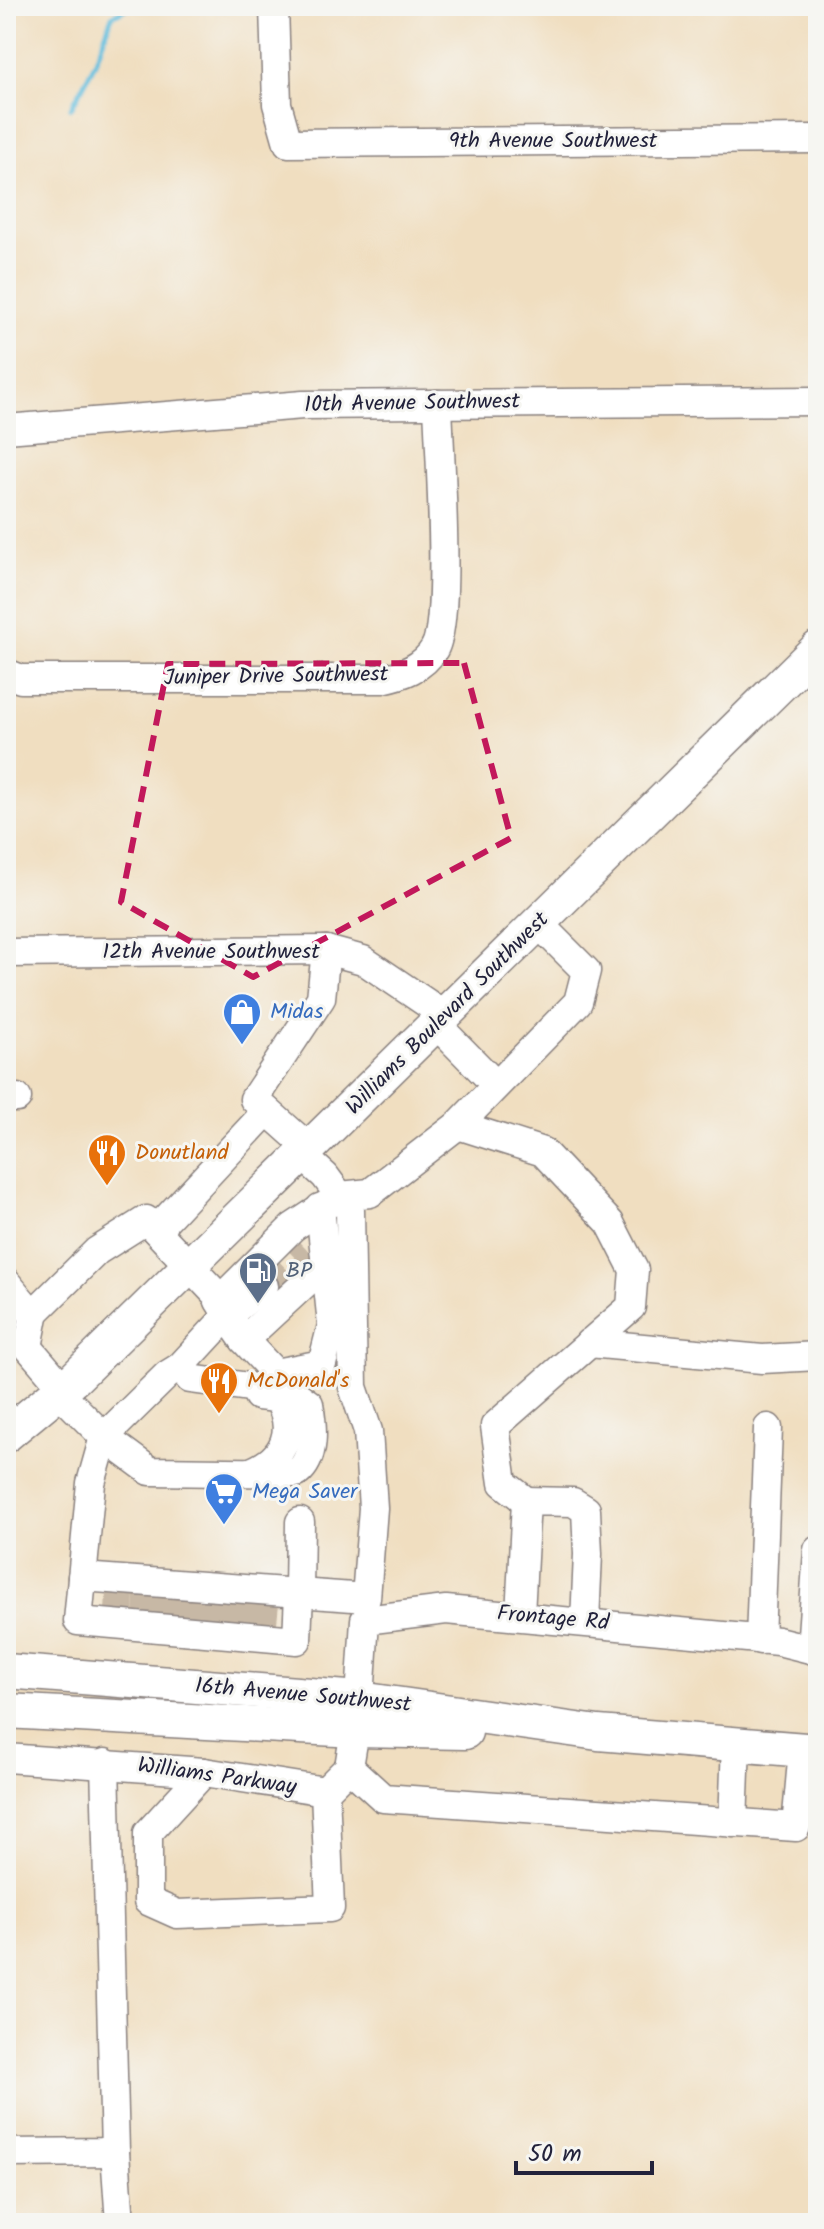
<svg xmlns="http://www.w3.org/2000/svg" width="824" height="2229" font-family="Kalam,sans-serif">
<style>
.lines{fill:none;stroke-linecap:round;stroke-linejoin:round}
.stream{stroke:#5fbddd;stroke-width:5}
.minor-tunnel{stroke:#c7b8a5;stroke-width:28;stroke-dasharray:28 14;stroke-linecap:butt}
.minor-casing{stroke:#89807e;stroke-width:31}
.major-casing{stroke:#89807e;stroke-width:37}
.minor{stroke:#fff;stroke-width:28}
.major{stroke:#fff;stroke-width:34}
.marked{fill:none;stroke:#c2185b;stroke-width:6;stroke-dasharray:16 10;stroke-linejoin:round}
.labels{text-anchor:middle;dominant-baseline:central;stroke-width:6;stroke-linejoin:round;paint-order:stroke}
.street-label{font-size:22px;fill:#22223b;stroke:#f6f6f2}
.shop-label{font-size:22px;fill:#366cbe;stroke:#f6f6f2;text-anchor:start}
.food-label{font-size:22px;fill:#c56008;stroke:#f6f6f2;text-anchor:start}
.service-label{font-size:22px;fill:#4e5e75;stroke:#f6f6f2;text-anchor:start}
</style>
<rect width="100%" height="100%" fill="#f6f6f2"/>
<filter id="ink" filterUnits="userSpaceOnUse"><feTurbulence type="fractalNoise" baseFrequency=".0125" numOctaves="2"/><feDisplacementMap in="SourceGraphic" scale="16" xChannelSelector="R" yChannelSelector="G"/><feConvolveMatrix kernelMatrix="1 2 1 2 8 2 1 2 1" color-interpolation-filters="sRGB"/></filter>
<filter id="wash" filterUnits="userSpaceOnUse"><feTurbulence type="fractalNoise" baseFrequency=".006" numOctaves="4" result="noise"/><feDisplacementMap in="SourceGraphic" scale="32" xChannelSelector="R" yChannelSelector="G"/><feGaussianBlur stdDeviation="1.8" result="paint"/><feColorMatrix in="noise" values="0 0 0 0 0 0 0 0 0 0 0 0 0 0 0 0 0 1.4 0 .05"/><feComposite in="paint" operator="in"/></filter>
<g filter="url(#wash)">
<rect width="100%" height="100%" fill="#f0dec0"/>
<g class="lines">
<g class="stream">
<path d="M163 6 177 9 183 6"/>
<path d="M71 108 95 63 112 16 131 6"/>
</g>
</g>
</g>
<g filter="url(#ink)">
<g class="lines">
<g class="minor-tunnel">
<path d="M264 1286 304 1247"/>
<path d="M119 1612 120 1593"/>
<path d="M147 1614 148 1595"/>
<path d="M168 1616 170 1596"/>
<path d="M192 1617 193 1598"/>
<path d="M216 1619 217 1599"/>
<path d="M237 1620 238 1601"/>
<path d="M263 1622 265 1603"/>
</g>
<defs>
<g id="minor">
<path d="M274 6 277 104 288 143 818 139"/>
<path d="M6 429 303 405 818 401"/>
<path d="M6 673 21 679H382C402 675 423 668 434 649 452 621 439 447 438 404"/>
<path d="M6 953 326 950 363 960 446 1016"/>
<path d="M437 1025 496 1085"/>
<path d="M6 1098H17"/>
<path d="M458 1125 543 1152 610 1223 634 1270 631 1307 495 1426 503 1483 526 1501"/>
<path d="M310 1149 254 1099 321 998 326 950"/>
<path d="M156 1230 267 1111"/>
<path d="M6 1282 34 1316 28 1347"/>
<path d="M264 1286 227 1316 244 1340 275 1373 322 1364 332 1325 320 1208"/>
<path d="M219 1301 293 1227 340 1196 370 1193 458 1125 578 1002 586 971 539 924"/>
<path d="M33 1314 97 1251 146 1220 216 1294 227 1316 180 1367 167 1375 104 1437 91 1483 78 1621 297 1640 299 1593 366 1598 373 1508 368 1431 353 1387 350 1210 325 1176 303 1156"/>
<path d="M244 1340 326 1264"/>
<path d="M589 1343 762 1359 818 1356"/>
<path d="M28 1347 63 1388"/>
<path d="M59 1392 104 1437 150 1471 297 1473C316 1458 313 1427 309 1404L294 1393 190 1379 180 1367"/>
<path d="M253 1471C285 1458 297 1429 277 1398L258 1396"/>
<path d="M82 1577 299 1593 300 1522"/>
<path d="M520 1615 526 1501 573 1502 586 1510 588 1554 585 1622"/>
<path d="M760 1640 768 1428"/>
<path d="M811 1649 818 1550"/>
<path d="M6 1758 204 1772 325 1791 349 1767 360 1699 365 1620 446 1610 778 1641 818 1651"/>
<path d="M349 1767 383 1798 796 1827 803 1750"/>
<path d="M204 1772 148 1833V1901L177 1914 330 1908 325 1791"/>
<path d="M733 1823 736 1744"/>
<path d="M115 2152 120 2223"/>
<path d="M6 2153 115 2152 105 1763"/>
</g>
<g id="major">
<path d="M6 1435 75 1378 818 648"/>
<path d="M6 1671 360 1699 598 1733 818 1751"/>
<path d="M6 1711 355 1730 465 1732"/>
</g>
</defs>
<use href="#minor" class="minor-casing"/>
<use href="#major" class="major-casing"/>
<use href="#minor" class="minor"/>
<use href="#major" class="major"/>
</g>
</g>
<path class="marked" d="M464 663 511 838 253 977 121 902 168 664Z"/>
<defs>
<symbol id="shop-pin" viewBox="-11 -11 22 30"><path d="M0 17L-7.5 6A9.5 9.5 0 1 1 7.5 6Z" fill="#3f7fe0" stroke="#f6f6f2"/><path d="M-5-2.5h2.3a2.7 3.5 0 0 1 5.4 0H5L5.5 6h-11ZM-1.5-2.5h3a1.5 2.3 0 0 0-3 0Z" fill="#fff"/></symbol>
<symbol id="restaurant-pin" viewBox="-11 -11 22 30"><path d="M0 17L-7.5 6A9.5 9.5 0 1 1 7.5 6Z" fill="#e8710a" stroke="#f6f6f2"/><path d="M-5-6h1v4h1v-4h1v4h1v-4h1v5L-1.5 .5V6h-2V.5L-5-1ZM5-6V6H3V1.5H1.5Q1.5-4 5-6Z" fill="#fff"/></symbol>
<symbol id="fuel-pin" viewBox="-11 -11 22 30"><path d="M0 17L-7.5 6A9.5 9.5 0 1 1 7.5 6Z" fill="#5c6f8a" stroke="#f6f6f2"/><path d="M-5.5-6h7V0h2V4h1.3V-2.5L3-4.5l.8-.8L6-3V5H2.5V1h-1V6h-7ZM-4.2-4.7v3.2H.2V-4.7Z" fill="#fff"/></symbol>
<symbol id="supermarket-pin" viewBox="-11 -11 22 30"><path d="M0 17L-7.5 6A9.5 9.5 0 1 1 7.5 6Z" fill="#3f7fe0" stroke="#f6f6f2"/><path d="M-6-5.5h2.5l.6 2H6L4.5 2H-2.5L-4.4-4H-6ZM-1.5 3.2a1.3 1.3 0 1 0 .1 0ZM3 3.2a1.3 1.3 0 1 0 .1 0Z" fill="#fff"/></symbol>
</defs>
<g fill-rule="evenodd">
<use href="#shop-pin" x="220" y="990" width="44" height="60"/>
<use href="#restaurant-pin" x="85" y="1131" width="44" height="60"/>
<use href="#fuel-pin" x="236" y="1249" width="44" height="60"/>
<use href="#restaurant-pin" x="197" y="1359" width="44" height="60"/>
<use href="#supermarket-pin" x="202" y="1470" width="44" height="60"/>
</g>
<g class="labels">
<g class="street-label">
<text x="553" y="141">9th Avenue Southwest</text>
<text transform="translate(412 404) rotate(-1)">10th Avenue Southwest</text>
<text transform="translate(276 677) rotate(-1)">Juniper Drive Southwest</text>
<text x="211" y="952">12th Avenue Southwest</text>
<text transform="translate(448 1014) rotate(-45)">Williams Boulevard Southwest</text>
<text transform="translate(553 1619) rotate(5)">Frontage Rd</text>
<text transform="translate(303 1696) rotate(5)">16th Avenue Southwest</text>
<text transform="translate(217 1777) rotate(8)">Williams Parkway</text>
</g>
<g class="shop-label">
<text x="270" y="1012">Midas</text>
<text x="252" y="1492">Mega Saver</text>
</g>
<g class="food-label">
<text x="135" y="1153">Donutland</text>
<text x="247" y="1381">McDonald's</text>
</g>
<g class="service-label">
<text x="286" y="1271">BP</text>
</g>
</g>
<rect width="824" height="2229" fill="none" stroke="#f6f6f2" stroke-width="32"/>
<path d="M516 2161v12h136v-12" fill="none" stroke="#22223b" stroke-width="4"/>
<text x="528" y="2161" font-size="24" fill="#22223b" stroke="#f6f6f2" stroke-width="6" paint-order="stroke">50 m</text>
</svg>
